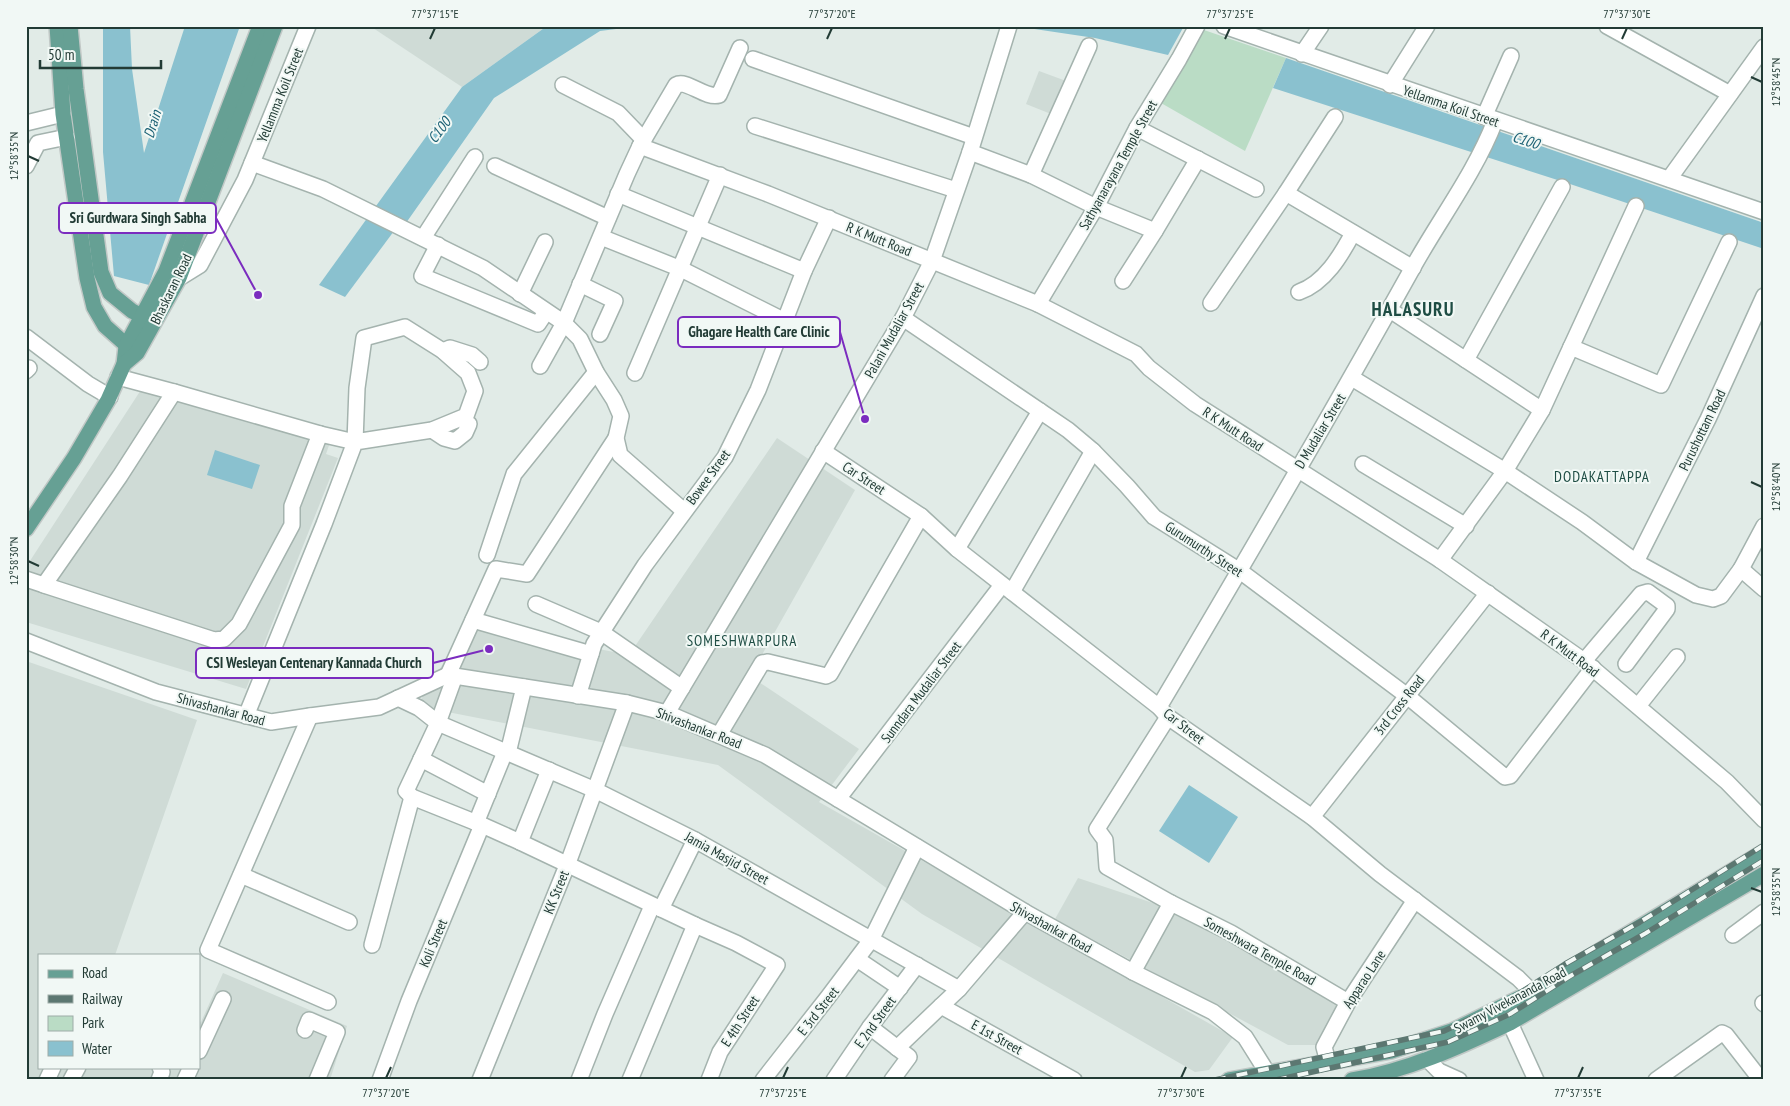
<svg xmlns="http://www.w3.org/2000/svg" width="1790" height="1106" font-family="'PT Sans Narrow',sans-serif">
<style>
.built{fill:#cfdbd6}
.green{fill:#badcc5}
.water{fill:#8ac1cf}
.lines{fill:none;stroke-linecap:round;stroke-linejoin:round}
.minor-casing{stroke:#a4b3ae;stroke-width:18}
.major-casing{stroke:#c1c8c6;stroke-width:18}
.minor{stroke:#fff;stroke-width:15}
.major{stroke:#66a094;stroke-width:15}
.rail-casing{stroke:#5c7771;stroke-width:5.5}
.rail{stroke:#f1f8f5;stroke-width:4;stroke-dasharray:11;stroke-linecap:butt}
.ticks{fill:none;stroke:#223b35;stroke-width:2}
.labels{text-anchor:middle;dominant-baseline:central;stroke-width:4;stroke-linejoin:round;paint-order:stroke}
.street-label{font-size:14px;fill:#223b35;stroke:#f1f8f5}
.water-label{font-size:15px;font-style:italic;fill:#1d6275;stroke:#f1f8f5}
.neighbourhood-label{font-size:15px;letter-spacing:1px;fill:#1e4d44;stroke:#f1f8f5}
.district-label{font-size:19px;font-weight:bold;letter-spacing:1px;fill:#1e4d44;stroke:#f1f8f5}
.leader{fill:none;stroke:#7b2cbf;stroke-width:2}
.callout-dot{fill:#7b2cbf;stroke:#f1f8f5;stroke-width:2}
.callout{fill:#f1f8f5;stroke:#7b2cbf;stroke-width:2}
.callout-label{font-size:15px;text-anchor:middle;font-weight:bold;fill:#223b35}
.neatline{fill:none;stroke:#223b35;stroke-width:2}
.ticks-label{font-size:12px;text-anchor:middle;fill:#223b35}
</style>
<rect width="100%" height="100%" fill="#e1ebe7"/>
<g class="built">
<path d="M370 26H547L462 87Z"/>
<path d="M1039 71 1077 85 1061 118 1026 104Z"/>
<path d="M148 379 334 431 326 454 338 458 246 689 26 622V567Z"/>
<path d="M777 438 855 490 750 676 859 749 819 802 1233 1037 1209 1070 1195 1072 922 914 718 765 417 706 468 623 629 655Z"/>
<path d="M26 661 197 720 115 955H39V1067H199V1021L201 1022 223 973 347 1026 330 1080H26Z"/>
<path d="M1078 878 1177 911 1342 1003 1319 1045H1288L1055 919Z"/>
</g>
<path class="green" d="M1201 29 1286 58 1245 151 1161 103Z"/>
<g class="water">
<path d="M103 26H130L132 69 144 153 185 26H240L149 285 114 276 103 152Z"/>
<path d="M547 26H640L600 31 494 98 406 223 376 206 462 87Z"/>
<path d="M1014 26H1184L1168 55 1095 38Z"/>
<path d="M1286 58 1764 223V249L1570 184 1273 88Z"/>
<path d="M368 217 394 231 345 297 319 285Z"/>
<path d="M215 450 260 465 252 489 207 475Z"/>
<path d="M1189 785 1238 817 1209 863 1159 831Z"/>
</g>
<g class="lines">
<defs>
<g id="minor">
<path d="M1224 26 1764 212"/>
<path d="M1607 26 1730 94"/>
<path d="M1302 54 1321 26"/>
<path d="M753 59 974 137"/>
<path d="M563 85 618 113 644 140"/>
<path d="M1390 85 1427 26"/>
<path d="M1484 117 1511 56"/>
<path d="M26 123 63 114"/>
<path d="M755 126 956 190"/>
<path d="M1137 128 1256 189"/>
<path d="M640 146 768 194 1038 304 1136 354 1149 368 1195 404 1440 560 1584 661 1727 782 1764 820"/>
<path d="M970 152 1031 175 1096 207 1155 231 1198 159"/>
<path d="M252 163 323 189 483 268 564 323 627 174 640 146 676 85C687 79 705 99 719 95L740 48"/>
<path d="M26 166 38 143 67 137"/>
<path d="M495 166 608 218"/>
<path d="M1031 175 1089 46"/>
<path d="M1669 179 1764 47"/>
<path d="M1286 193 1413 268"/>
<path d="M618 194 804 271"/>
<path d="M601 237 681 269 785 321"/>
<path d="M423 238 475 157"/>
<path d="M438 245 422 276 538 324 546 312"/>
<path d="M173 275 179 278 200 265 245 180 308 26"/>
<path d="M1123 281 1155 231"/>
<path d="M580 284 615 301 600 334"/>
<path d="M1299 292C1325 283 1341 255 1353 233"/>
<path d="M520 294 545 242"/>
<path d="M1211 303 1286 193 1335 117"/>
<path d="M1038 304 1096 207 1137 128 1179 59 1197 26"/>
<path d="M1390 310 1542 410"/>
<path d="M903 318 1068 430 1093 451 1127 486 1154 517 1240 571 1406 695 1505 777 1510 776 1593 668"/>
<path d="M26 337 88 384 110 397"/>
<path d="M1571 347 1661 385 1729 242"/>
<path d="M443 351 450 348 472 355 480 362"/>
<path d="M1466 360 1562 187"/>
<path d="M540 366 564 323 580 339 596 372 614 400 621 416 616 438 620 455 684 511"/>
<path d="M26 371 29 368"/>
<path d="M635 373 720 175"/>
<path d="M1352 378 1505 471 1582 522 1636 562 1696 595 1713 599 1721 596 1741 569 1764 526"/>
<path d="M432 430 444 438 455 441 465 433 469 424"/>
<path d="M823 451 921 516 957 549 1159 707 1168 717 1312 817 1380 874 1518 978 1532 992 1539 1002"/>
<path d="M1363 464 1466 526"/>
<path d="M957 549 1040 411"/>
<path d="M487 555 514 474 596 372"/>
<path d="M1440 560 1505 471 1542 410 1636 206"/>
<path d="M1636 562 1708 419 1764 296"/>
<path d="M1741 569 1764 589"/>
<path d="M26 579 44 585 120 476 174 392 118 377"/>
<path d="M44 585 214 640 224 639 239 624 292 525V506L320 434 174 392"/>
<path d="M1012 592 1093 451"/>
<path d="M536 604 601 632 682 688"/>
<path d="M473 620 591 654"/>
<path d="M26 641 156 692 271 722 310 716 379 707 448 675 627 703 667 713 765 755 1025 912 1133 972 1213 1012 1245 1037 1272 1080"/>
<path d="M1584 661 1641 594 1648 592 1667 606V609L1626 664"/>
<path d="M448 675 496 569 527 574 616 438"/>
<path d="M578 696 594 644 645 565 725 457 758 390 804 271 829 218"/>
<path d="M398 698 419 708 438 723 595 790 695 840 959 989"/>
<path d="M1638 706 1677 657"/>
<path d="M1159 707C1245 562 1330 416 1412 269 1439 220 1475 173 1495 121"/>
<path d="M667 713 903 318 932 261 970 152 1009 26"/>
<path d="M246 716 324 524 355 442 357 388 364 338 405 327 443 351 468 373 475 391 466 416 432 430 355 442 320 434"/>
<path d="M310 716 208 950 328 1002"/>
<path d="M1168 717 1097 829 1105 840 1107 867 1171 903"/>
<path d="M719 735 762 663 768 662 826 676 830 674 921 516"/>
<path d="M508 753 524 687"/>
<path d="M421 759 488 794"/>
<path d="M549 770 520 842 695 925 630 1080"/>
<path d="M838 799 1002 585"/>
<path d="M1312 817 1488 593"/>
<path d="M476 823 505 752"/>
<path d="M482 825 520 842"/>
<path d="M241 875 349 922"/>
<path d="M661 909 695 840"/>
<path d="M1025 912 959 989 941 1006 1074 1080"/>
<path d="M695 925 736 943 777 965 720 1052 709 1080"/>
<path d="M1733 935 1764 912"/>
<path d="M372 945 412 797"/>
<path d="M857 959 900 988"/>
<path d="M1133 972 1171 903 1231 933 1348 1002"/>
<path d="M1763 1003 1764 1004"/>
<path d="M1510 1023 1536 1080"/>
<path d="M870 1027 909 1057 892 1080"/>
<path d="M305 1030 309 1020 337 1032 317 1080"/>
<path d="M897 1048 941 1006"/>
<path d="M199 1051 223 999"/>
<path d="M1427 1059 1439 1071 1459 1080"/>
<path d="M1328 1062 1324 1047 1348 1002 1415 900"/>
<path d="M47 1080 53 1067"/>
<path d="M71 1080 78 1067"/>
<path d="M159 1080 162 1072 160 1067"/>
<path d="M185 1080 191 1067"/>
<path d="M380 1080 409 1001 482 825 412 797 406 791 438 723 455 676"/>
<path d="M480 1080 568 863 627 703"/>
<path d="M579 1080 605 1014 652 906"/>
<path d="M763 1080 828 997 871 940 917 847"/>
<path d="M834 1080 870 1027 917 965"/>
<path d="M1656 1080 1722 1033 1726 1035 1761 1080"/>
</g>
<g id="major">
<path d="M57 26 63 114 87 278 94 307 105 326 133 351"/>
<path d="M70 26 76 89 101 272 110 293 132 311 150 320"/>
<path d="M124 364 126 346 166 271 260 26"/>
<path d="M26 529 74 458 108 400 124 364 137 353 179 278 275 26"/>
<path d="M1229 1080 1391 1051 1452 1031 1532 992 1764 852"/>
<path d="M1352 1080C1407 1071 1459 1047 1510 1023L1764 874"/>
</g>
</defs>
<use href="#minor" class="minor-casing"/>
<use href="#major" class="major-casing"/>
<use href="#minor" class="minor"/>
<use href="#major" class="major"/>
<defs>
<g id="rail">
<path d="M1215 1080 1444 1031 1504 1003 1565 964 1640 922 1764 845"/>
<path d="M1276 1080 1448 1042 1510 1014 1572 975 1646 933 1764 860"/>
</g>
</defs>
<use href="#rail" class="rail-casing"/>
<use href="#rail" class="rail"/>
</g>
<path class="ticks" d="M430 39 435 28M827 39 832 28M1225 39 1230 28M1622 39 1627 28M1751 77 1762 82M28 156 39 161M1751 482 1762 487M28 561 39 566M1751 888 1762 892M386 1078 391 1067M783 1078 788 1067M1181 1078 1186 1067M1578 1078 1583 1067"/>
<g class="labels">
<g class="street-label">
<text transform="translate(280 95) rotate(-68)">Yellamma Koil Street</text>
<text transform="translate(1451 106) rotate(19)">Yellamma Koil Street</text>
<text transform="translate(1118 165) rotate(-61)">Sathyanarayana Temple Street</text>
<text transform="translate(879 239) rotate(22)">R K Mutt Road</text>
<text transform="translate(171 289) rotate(-64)">Bhaskaran Road</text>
<text transform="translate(894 330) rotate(-61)">Palani Mudaliar Street</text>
<text transform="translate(1233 429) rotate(33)">R K Mutt Road</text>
<text transform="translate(1702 430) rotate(-64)">Purushottam Road</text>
<text transform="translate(1320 431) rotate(-59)">D Mudaliar Street</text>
<text transform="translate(708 477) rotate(-54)">Bowee Street</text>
<text transform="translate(864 478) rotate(33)">Car Street</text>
<text transform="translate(1204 549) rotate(33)">Gurumurthy Street</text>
<text transform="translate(1570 653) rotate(37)">R K Mutt Road</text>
<text transform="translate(921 692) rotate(-53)">Sunndara Mudaliar Street</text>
<text transform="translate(1399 705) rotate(-52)">3rd Cross Road</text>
<text transform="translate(221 709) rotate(15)">Shivashankar Road</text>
<text transform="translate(1184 726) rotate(38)">Car Street</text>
<text transform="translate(699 728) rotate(21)">Shivashankar Road</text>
<text transform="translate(727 858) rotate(29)">Jamia Masjid Street</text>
<text transform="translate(556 892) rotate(-68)">KK Street</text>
<text transform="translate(1051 927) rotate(29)">Shivashankar Road</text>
<text transform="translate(433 943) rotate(-67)">Koli Street</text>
<text transform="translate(1260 951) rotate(29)">Someshwara Temple Road</text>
<text transform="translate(1364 979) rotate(-57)">Apparao Lane</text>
<text transform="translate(1510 1000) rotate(-28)">Swamy Vivekananda Road</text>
<text transform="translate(818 1011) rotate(-52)">E 3rd Street</text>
<text transform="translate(740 1021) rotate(-57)">E 4th Street</text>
<text transform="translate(875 1022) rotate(-54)">E 2nd Street</text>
<text transform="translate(997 1037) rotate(29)">E 1st Street</text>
</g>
<g class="water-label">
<text transform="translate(152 124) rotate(-73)">Drain</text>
<text transform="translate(439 130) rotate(-53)">C100</text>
<text transform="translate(1526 140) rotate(18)">C100</text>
</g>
<g class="neighbourhood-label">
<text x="1602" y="476">DODAKATTAPPA</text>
<text x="742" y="640">SOMESHWARPURA</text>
</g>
<g class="district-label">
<text x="1413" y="309">HALASURU</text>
</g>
</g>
<path class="leader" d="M258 295L216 218M865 419L840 332M489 649L433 663"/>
<g class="callout-dot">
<circle cx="258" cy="295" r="5"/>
<circle cx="865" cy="419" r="5"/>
<circle cx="489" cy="649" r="5"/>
</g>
<g class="callout">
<rect x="59" y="203" width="157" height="30" rx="5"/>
<rect x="678" y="317" width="162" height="30" rx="5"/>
<rect x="196" y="648" width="237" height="30" rx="5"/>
</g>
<g class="callout-label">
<text x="138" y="223">Sri Gurdwara Singh Sabha</text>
<text x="759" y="337">Ghagare Health Care Clinic</text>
<text x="314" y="668">CSI Wesleyan Centenary Kannada Church</text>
</g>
<rect width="1790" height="1106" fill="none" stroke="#f1f8f5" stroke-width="55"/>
<rect x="38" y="954" width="162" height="115" fill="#f1f8f5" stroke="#9eaca8"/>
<rect x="48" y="970" width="25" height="8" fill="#66a094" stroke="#9eaca8"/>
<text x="82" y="978" font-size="15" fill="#223b35">Road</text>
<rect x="48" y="995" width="25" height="8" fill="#5c7771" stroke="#9eaca8"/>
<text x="82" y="1004" font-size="15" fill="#223b35">Railway</text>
<rect x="48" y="1016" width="25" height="15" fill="#badcc5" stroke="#9eaca8"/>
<text x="82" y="1028" font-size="15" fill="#223b35">Park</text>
<rect x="48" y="1041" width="25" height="15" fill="#8ac1cf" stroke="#9eaca8"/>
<text x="82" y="1054" font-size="15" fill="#223b35">Water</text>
<path d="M40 60v8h121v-8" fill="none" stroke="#223b35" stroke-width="2.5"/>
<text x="48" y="60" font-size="15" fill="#223b35" stroke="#f1f8f5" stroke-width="4" paint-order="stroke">50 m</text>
<rect x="28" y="28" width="1734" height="1050" class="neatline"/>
<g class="ticks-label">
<text x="435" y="18">77°37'15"E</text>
<text x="832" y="18">77°37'20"E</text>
<text x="1230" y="18">77°37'25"E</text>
<text x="1627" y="18">77°37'30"E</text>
<text transform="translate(1776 82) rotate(-90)" y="4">12°58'45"N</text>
<text transform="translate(14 156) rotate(-90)" y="4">12°58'35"N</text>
<text transform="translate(1776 487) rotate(-90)" y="4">12°58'40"N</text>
<text transform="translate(14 561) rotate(-90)" y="4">12°58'30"N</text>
<text transform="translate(1776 892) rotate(-90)" y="4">12°58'35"N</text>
<text x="386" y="1097">77°37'20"E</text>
<text x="783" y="1097">77°37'25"E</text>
<text x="1181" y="1097">77°37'30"E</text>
<text x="1578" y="1097">77°37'35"E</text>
</g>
</svg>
